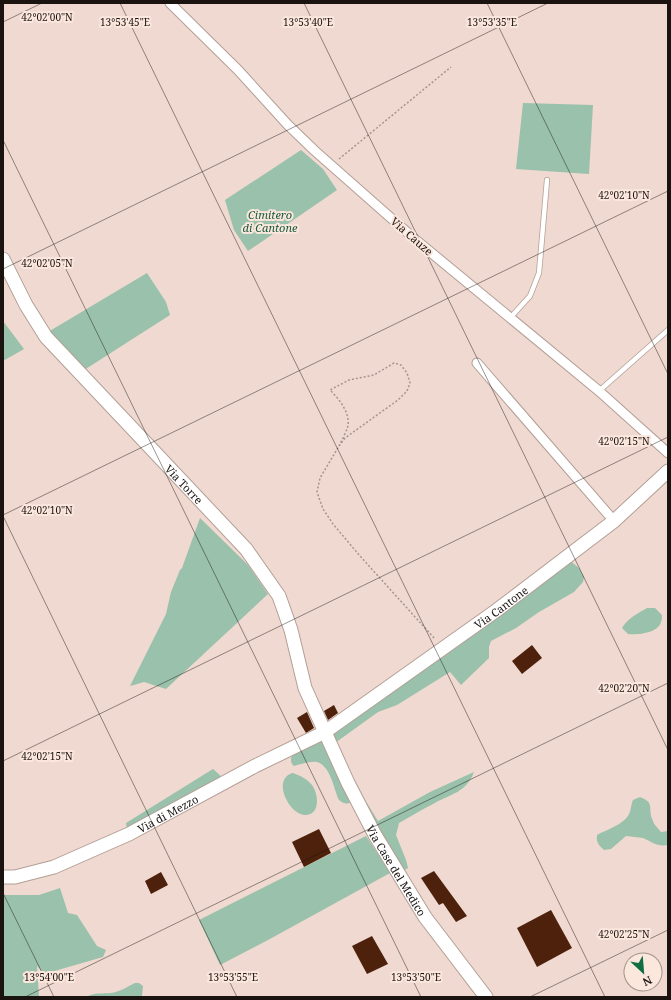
<svg xmlns="http://www.w3.org/2000/svg" width="671" height="1000" font-family="'Noto Serif',serif">
<style>
.green{fill:#99c1ab}
.building{fill:#4d210b}
.lines{fill:none;stroke-linecap:round;stroke-linejoin:round}
.lane-casing{stroke:#b39f96;stroke-width:6}
.street-casing{stroke:#b39f96;stroke-width:11}
.secondary-casing{stroke:#b39f96;stroke-width:15}
.path{stroke:#a5958e;stroke-width:1.5;stroke-dasharray:2 2;stroke-linecap:butt}
.lane{stroke:#fff;stroke-width:4.5}
.street{stroke:#fff;stroke-width:9}
.secondary{stroke:#fff;stroke-width:13}
.ticks{fill:none;stroke:#1a1310;stroke-width:1;stroke-opacity:0.45}
.labels{text-anchor:middle;dominant-baseline:central;stroke-width:4;stroke-linejoin:round;paint-order:stroke}
.park-label{font-size:11px;font-style:italic;fill:#165a3d;stroke:#fce7dd}
.street-label{font-size:11px;fill:#1a1310;stroke:#fce7dd}
.ticks-label{font-size:10px;text-anchor:middle;fill:#1a1310;stroke:#fce7dd;stroke-width:4;stroke-linejoin:round;paint-order:stroke}
</style>
<rect width="100%" height="100%" fill="#efd9d0"/>
<g class="green">
<path d="M523 103 593 105 589 174 516 169Z"/>
<path d="M301 150 323 169 337 190 248 251 234 230 225 200Z"/>
<path d="M147 273 166 302 170 315 81 372 48 332Z"/>
<path d="M3 321 24 349 3 361Z"/>
<path d="M200 518 248 565 268 594 166 689 144 682 130 686 166 614 171 592 180 570 182 568Z"/>
<path d="M569 560 579 568 584 577 583 582 574 592 539 612 516 628 491 641 489 647V658L461 685 450 672 397 705 378 712 335 743 365 800 378 821 430 792 474 772C466 793 450 794 433 804 421 810 411 816 399 823L396 835 406 860 408 868 401 872 372 823 335 743 333 734Z"/>
<path d="M647 608H655L662 615C662 617 662 620 661 622 658 633 638 635 628 634L622 628C627 619 638 613 647 608Z"/>
<path d="M328 739 355 801C348 804 345 805 339 800 334 790 331 766 317 762 310 761 301 764 294 766L292 764C290 759 291 757 294 754Z"/>
<path d="M213 769 223 778 127 829 126 823Z"/>
<path d="M293 773C301 776 307 779 312 785 318 793 321 814 306 815 289 816 271 778 293 773Z"/>
<path d="M640 797C656 803 647 809 653 821 654 825 658 828 661 832L668 831V845C657 847 652 842 643 838 638 837 632 837 626 836L611 849 604 850C599 845 596 843 597 835 606 830 622 825 628 816 631 812 631 804 633 800Z"/>
<path d="M366 836 390 873 268 940 220 965 199 920Z"/>
<path d="M60 888 68 913 77 915 97 946 106 950 103 957 51 972H43L37 966 39 997H3V895H39Z"/>
<path d="M135 983H139L143 986 142 996 86 997C95 992 102 994 111 993 119 992 127 987 135 983Z"/>
</g>
<g class="building">
<path d="M532 645 542 658 522 674 512 661Z"/>
<path d="M334 705 338 713 328 720 324 711Z"/>
<path d="M307 712 314 728 306 733 297 718Z"/>
<path d="M319 829 331 853 304 867 292 842Z"/>
<path d="M434 871 467 916 456 922 443 903 439 905 421 878Z"/>
<path d="M161 872 168 885 151 894 145 881Z"/>
<path d="M551 910 572 948 537 967 517 928Z"/>
<path d="M372 936 388 964 367 974 352 946Z"/>
</g>
<g class="lines">
<defs>
<g id="lane">
<path d="M510 318 530 296 539 273 547 180"/>
<path d="M599 391 668 330"/>
</g>
<g id="street">
<path d="M170 3 238 70 288 125 315 151 417 241 599 391 668 453"/>
<path d="M477 363 614 521"/>
</g>
<g id="secondary">
<path id="s1" d="M3 259 26 305 46 337 246 549 279 596 291 630 305 688 348 783 375 835 425 917 486 997"/>
<path id="s2" d="M3 877H15L54 867 129 834 255 766 325 732 497 610 614 521 668 471"/>
</g>
</defs>
<use href="#lane" class="lane-casing"/>
<use href="#street" class="street-casing"/>
<use href="#secondary" class="secondary-casing"/>
<g class="path">
<path d="M339 159 451 67"/>
<path d="M339 446C342 440 346 432 348 426 350 412 339 399 330 390L349 380 374 375 394 363 401 365 407 373 410 383 407 391 398 400 345 438 339 446 320 478 317 492 323 509 333 524 360 556 435 639"/>
</g>
<use href="#lane" class="lane"/>
<use href="#street" class="street"/>
<use href="#secondary" class="secondary"/>
</g>
<path class="ticks" d="M120 3 605 997M304 3 668 750M487 3 668 374M3 22 42 3M3 140 421 997M3 269 548 3M3 515 668 191M3 516 237 997M3 761 668 437M3 893 54 997M25 997 668 683M530 997 668 930"/>
<g class="labels">
<g class="park-label">
<text x="270" y="214">Cimitero<tspan x="270" dy="13">di Cantone</tspan></text>
</g>
<g class="street-label">
<text transform="translate(412 236) rotate(41)">Via Cauze</text>
<text stroke="none"><textPath href="#s1" startOffset="291">Via Torre</textPath></text>
<text stroke="none"><textPath href="#s2" startOffset="571">Via Cantone</textPath></text>
<text stroke="none"><textPath href="#s2" startOffset="178">Via di Mezzo</textPath></text>
<text stroke="none"><textPath href="#s1" startOffset="738">Via Case del Medico</textPath></text>
</g>
</g>
<g class="ticks-label">
<text x="47" y="21">42°02'00"N</text>
<text x="125" y="26">13°53'45"E</text>
<text x="308" y="26">13°53'40"E</text>
<text x="492" y="26">13°53'35"E</text>
<text x="624" y="199">42°02'10"N</text>
<text x="47" y="267">42°02'05"N</text>
<text x="624" y="445">42°02'15"N</text>
<text x="47" y="514">42°02'10"N</text>
<text x="624" y="692">42°02'20"N</text>
<text x="47" y="760">42°02'15"N</text>
<text x="624" y="938">42°02'25"N</text>
<text x="49" y="981">13°54'00"E</text>
<text x="233" y="981">13°53'55"E</text>
<text x="416" y="981">13°53'50"E</text>
</g>
<rect width="671" height="1000" fill="none" stroke="#1a1310" stroke-width="8"/>
<g transform="translate(643 972) rotate(154)"><circle r="19" fill="#fce7dd" stroke="#a2928b"/>
<path d="M0-3L7 15L0 10L-7 15Z" fill="#116e43"/>
<text y="-6" font-size="11" font-weight="bold" text-anchor="middle" fill="#1a1310">N</text>
</g>
</svg>
